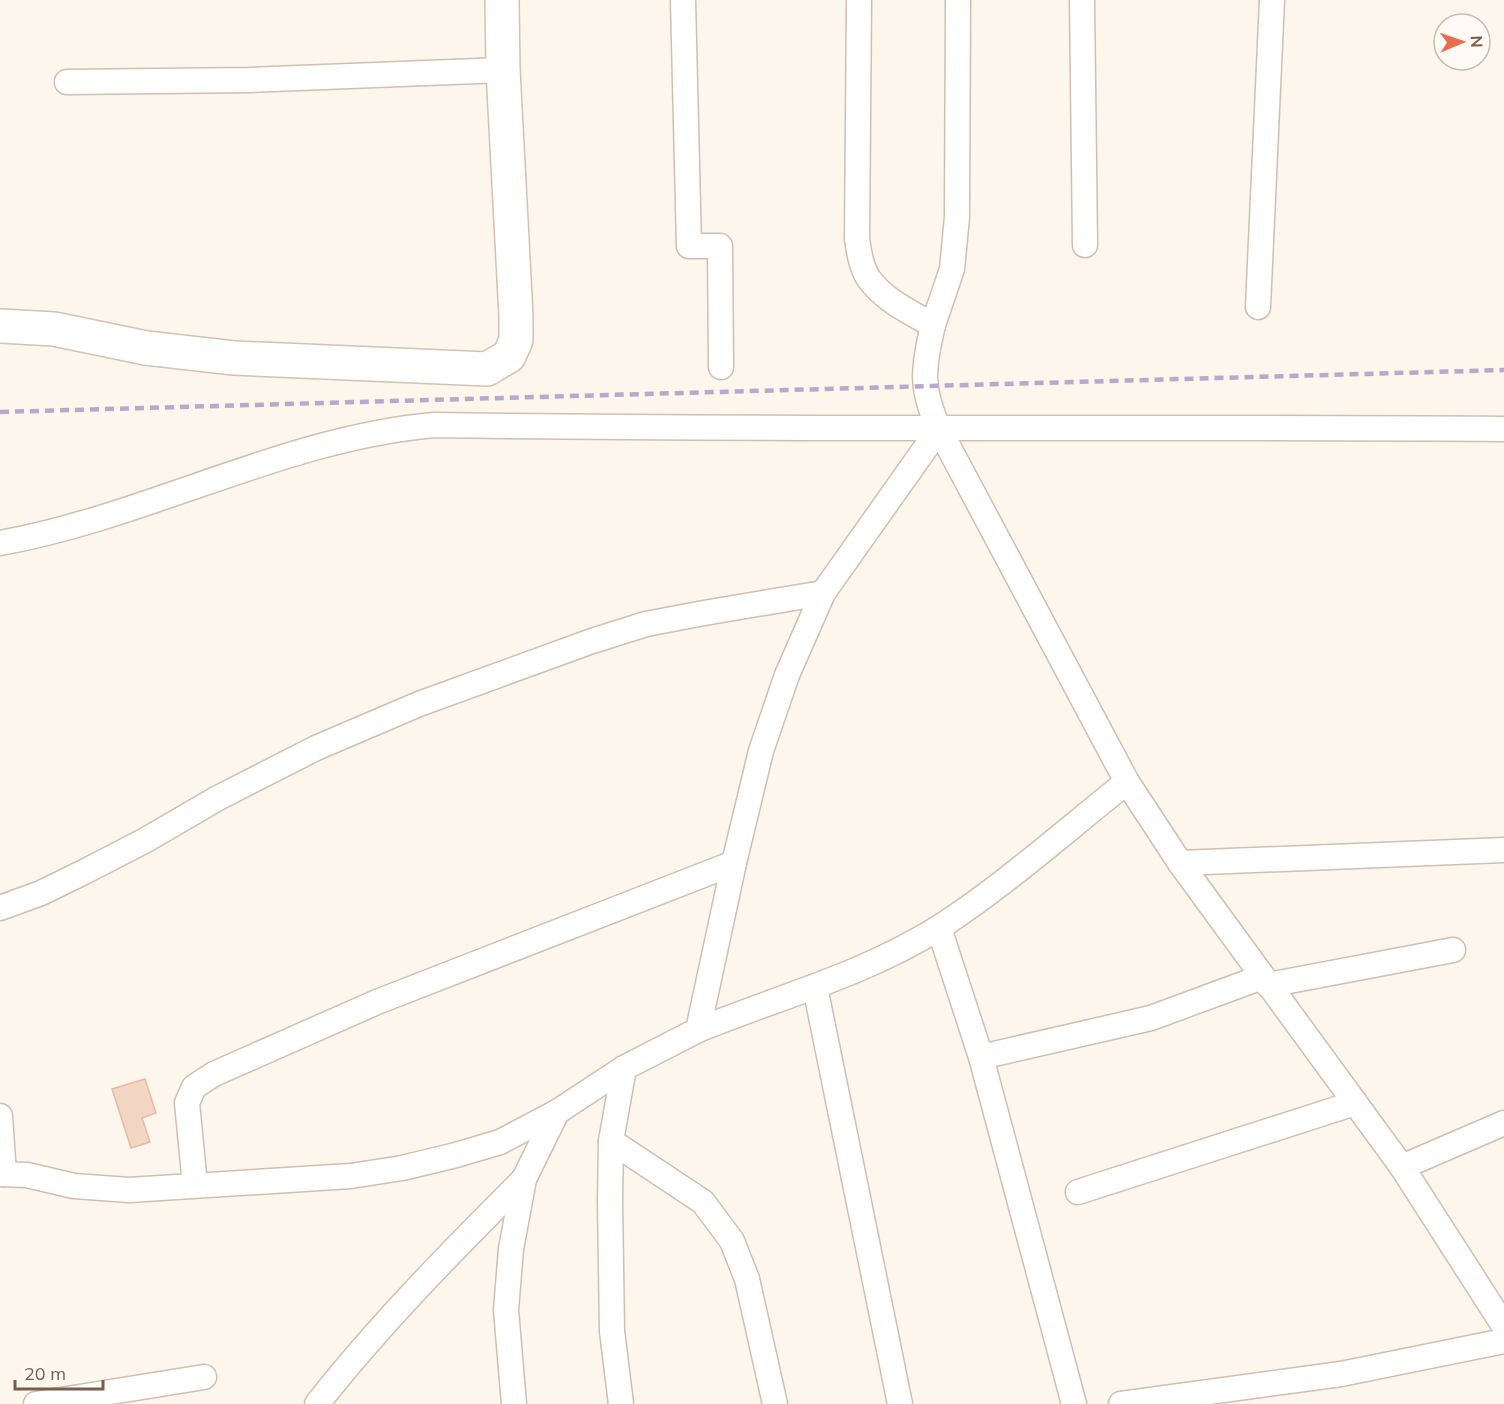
<svg xmlns="http://www.w3.org/2000/svg" width="1504" height="1404" font-family="Mulish,sans-serif">
<style>
.building{fill:#f3d5c3;stroke:#e6bba3;stroke-width:1.5}
.lines{fill:none;stroke-linecap:round;stroke-linejoin:round}
.street-casing{stroke:#d1beb0;stroke-width:27}
.secondary-casing{stroke:#d6c0b0;stroke-width:36}
.street{stroke:#fff;stroke-width:24}
.secondary{stroke:#fff;stroke-width:33}
.rail{stroke:#b9a8c9;stroke-width:4.5;stroke-dasharray:9 6;stroke-linecap:butt}
</style>
<rect width="100%" height="100%" fill="#fdf6ec"/>
<path class="building" d="M145 1079 156 1113 142 1118 150 1142 131 1148 112 1089Z"/>
<g class="lines">
<defs>
<g id="street">
<path d="M683 0 689 246H720L721 367"/>
<path d="M859 0 857 239C859 252 861 267 869 279 884 300 911 313 933 325 923 368 920 388 939 429L1127 782 1180 863 1402 1167 1504 1326"/>
<path d="M1082 0 1085 245"/>
<path d="M67 82 249 80 503 70"/>
<path d="M1258 307 1272 0"/>
<path d="M933 325 952 269 957 217 958 0"/>
<path d="M0 543C146 517 285 438 434 425 791 431 1147 426 1504 429"/>
<path d="M1180 863 1504 850"/>
<path d="M0 908 41 893 84 872 144 841 218 798 316 748 419 704 592 641 646 624 704 613 823 593"/>
<path d="M939 928 981 1057 1074 1404"/>
<path d="M1268 985 1453 950"/>
<path d="M815 987 900 1404"/>
<path d="M698 1030C779 997 866 974 940 927 1006 884 1065 831 1127 782"/>
<path d="M981 1057 1151 1018 1262 977"/>
<path d="M0 1116 4 1174"/>
<path d="M611 1141 703 1202 732 1241 747 1279 775 1404"/>
<path d="M1402 1167 1504 1123"/>
<path d="M0 1174 27 1175 74 1186 129 1190 351 1176 402 1168 456 1155 500 1142 557 1112 624 1068"/>
<path d="M195 1185 187 1103 194 1087 214 1074 377 1002 734 863"/>
<path d="M1078 1192 1355 1103"/>
<path d="M36 1404 204 1377"/>
<path d="M317 1404C380 1324 452 1251 524 1179"/>
<path d="M514 1404 506 1310 511 1249 524 1179 557 1112"/>
<path d="M621 1404 612 1331 610 1201 611 1141 624 1068 698 1030 734 863 761 751 787 675 823 593 939 429"/>
<path d="M1121 1404 1341 1374 1504 1341"/>
</g>
<path id="secondary" d="M0 326 54 329 146 348 234 358 487 369 509 356 516 340V316L503 70 502 0"/>
</defs>
<use href="#street" class="street-casing"/>
<use href="#secondary" class="secondary-casing"/>
<use href="#street" class="street"/>
<use href="#secondary" class="secondary"/>
<path class="rail" d="M0 412 1504 370"/>
</g>
<g transform="translate(1462 42) rotate(88)"><circle r="28" fill="#fffaf3" stroke="#cabbb1" stroke-width="1.5"/>
<path d="M0-4.5L10 22L0 15L-10 22Z" fill="#e76f51"/>
<text y="-9" font-size="16" font-weight="bold" text-anchor="middle" fill="#7a5c4d">N</text>
</g>
<path d="M15 1380v9h88v-9" fill="none" stroke="#7a5c4d" stroke-width="3"/>
<text x="24" y="1380" font-size="18" fill="#7a5c4d" stroke="#fffaf3" stroke-width="4.5" paint-order="stroke">20 m</text>
</svg>
